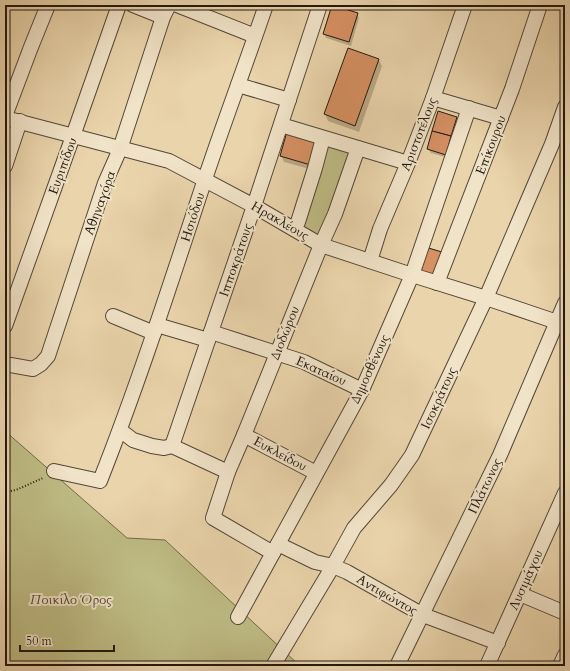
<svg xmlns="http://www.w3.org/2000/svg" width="570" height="671" font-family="Cardo,serif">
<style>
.green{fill:#bebb84;stroke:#706a4a}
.shadow{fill:#0003}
.building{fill:#d69062;stroke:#221811}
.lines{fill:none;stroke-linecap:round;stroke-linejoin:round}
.street-casing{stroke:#544738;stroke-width:16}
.path{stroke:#221811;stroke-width:2;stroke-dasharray:1 2;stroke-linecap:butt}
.street{stroke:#f1e3c8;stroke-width:14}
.labels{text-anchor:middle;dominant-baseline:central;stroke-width:4;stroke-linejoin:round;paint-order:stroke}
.street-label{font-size:13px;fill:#221811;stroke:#f1e3c8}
.park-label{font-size:13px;font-style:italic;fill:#514934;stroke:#f1e3c8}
</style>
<rect width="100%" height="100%" fill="#ead4ab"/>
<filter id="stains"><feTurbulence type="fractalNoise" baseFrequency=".005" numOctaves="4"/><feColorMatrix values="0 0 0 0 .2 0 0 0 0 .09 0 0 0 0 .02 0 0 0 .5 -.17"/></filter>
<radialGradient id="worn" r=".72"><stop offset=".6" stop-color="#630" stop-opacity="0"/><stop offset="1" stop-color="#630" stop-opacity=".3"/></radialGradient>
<g class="green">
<path d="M323 138 358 148 321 245 294 229Z"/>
<path d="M5 431 127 538 165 540 300 666H5Z"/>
</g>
<g class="shadow">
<path d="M357 14 359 18 351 46 326 38 324 34Z"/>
<path d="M348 49 379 60 382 66 359 132 328 121 325 114Z"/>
<path d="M456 118 458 122 448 158 431 153 428 149Z"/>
<path d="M288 130 317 171 284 162 281 155Z"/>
</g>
<g class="building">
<path d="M332 5 358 13 349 42 323 34Z"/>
<path d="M348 48 379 59 355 126 324 114Z"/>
<path d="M438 111 457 117 451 136 432 131Z"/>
<path d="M288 128 322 138 314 166 280 156Z"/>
<path d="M432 131 451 136 446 155 427 149Z"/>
<path d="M425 247 442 252 434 278 417 272Z"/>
</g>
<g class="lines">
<defs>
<g id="street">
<path d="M133 5 163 17"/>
<path d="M177 5 255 36"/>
<path d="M238 85 289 100"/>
<path d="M433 98 501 118"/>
<path d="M5 116 31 47 48 5"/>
<path d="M5 118 169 161 254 206 321 245 412 275 486 298 557 322"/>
<path d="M281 125 408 163"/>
<path d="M5 166 20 121"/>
<path d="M294 229 298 222 315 168 323 138"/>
<path d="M370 261 380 229 408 163 433 98 465 5"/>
<path d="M437 283 512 89 540 5"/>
<path d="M113 316 154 333"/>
<path d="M157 325 208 340"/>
<path d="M5 326 73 136 119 5"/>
<path d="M211 332 304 362 362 390"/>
<path d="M5 364 33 369 41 364 48 356 105 183 120 149 163 17 169 5"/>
<path d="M120 430 133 440 152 446 164 448 172 446"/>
<path d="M244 435 316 473"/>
<path d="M172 446 254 206 320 5"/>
<path d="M172 446 228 472"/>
<path d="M54 471 100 481C139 382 171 282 204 182 224 122 246 64 266 5"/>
<path d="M278 544 315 562 333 566 347 572 423 615 498 643"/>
<path d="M273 553 213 518 228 472 244 435 321 245 335 214 358 148"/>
<path d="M520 594 565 613"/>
<path d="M238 617 362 390 412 275 469 108"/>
<path d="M273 666 333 566 354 528 391 485 412 455 486 298 552 144 565 107"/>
<path d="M397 666 500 455 565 303"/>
<path d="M487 666 565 493"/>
<path d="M560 666 565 655"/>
</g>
</defs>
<use href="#street" class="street-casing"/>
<path class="path" d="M5 492 16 490 43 478"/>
<use href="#street" class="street"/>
</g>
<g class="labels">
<g class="street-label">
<text transform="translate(419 134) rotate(-69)">Αριστοτέλους</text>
<text transform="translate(491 145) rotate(-69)">Επίκουρου</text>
<text transform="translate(63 166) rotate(-70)">Ευριπίδου</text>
<text transform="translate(100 203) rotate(-70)">Αθηναγόρα</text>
<text transform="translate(193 217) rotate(-72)">Ησιόδου</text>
<text transform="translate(280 221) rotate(30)">Ηρακλέους</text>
<text transform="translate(236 260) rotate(-71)">Ιπποκράτους</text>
<text transform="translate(285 333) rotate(-68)">Διοδώρου</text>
<text transform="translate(370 369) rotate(-65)">Δημοσθένους</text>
<text transform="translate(321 371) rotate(24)">Εκαταίου</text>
<text transform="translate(439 398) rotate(-65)">Ισοκράτους</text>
<text transform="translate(280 454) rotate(28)">Ευκλείδου</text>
<text transform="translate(485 486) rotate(-64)">Πλάτωνος</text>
<text transform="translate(526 580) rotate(-66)">Λυσιμάχου</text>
<text transform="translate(387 595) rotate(30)">Αντιφώντος</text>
</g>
<g class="park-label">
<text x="71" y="600">Ποικίλο Όρος</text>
</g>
</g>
<rect width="570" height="671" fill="none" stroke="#ead4ab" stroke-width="20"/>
<rect x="6" y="6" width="558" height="659" fill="none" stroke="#221811" stroke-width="2"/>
<rect x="10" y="10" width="550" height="651" fill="none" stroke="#221811"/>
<path d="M20 645v6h94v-6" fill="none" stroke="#221811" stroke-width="2"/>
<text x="26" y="645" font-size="12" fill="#221811" stroke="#f1e3c8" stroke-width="3" paint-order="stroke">50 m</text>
<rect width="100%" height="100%" filter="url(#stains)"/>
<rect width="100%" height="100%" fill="url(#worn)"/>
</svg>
